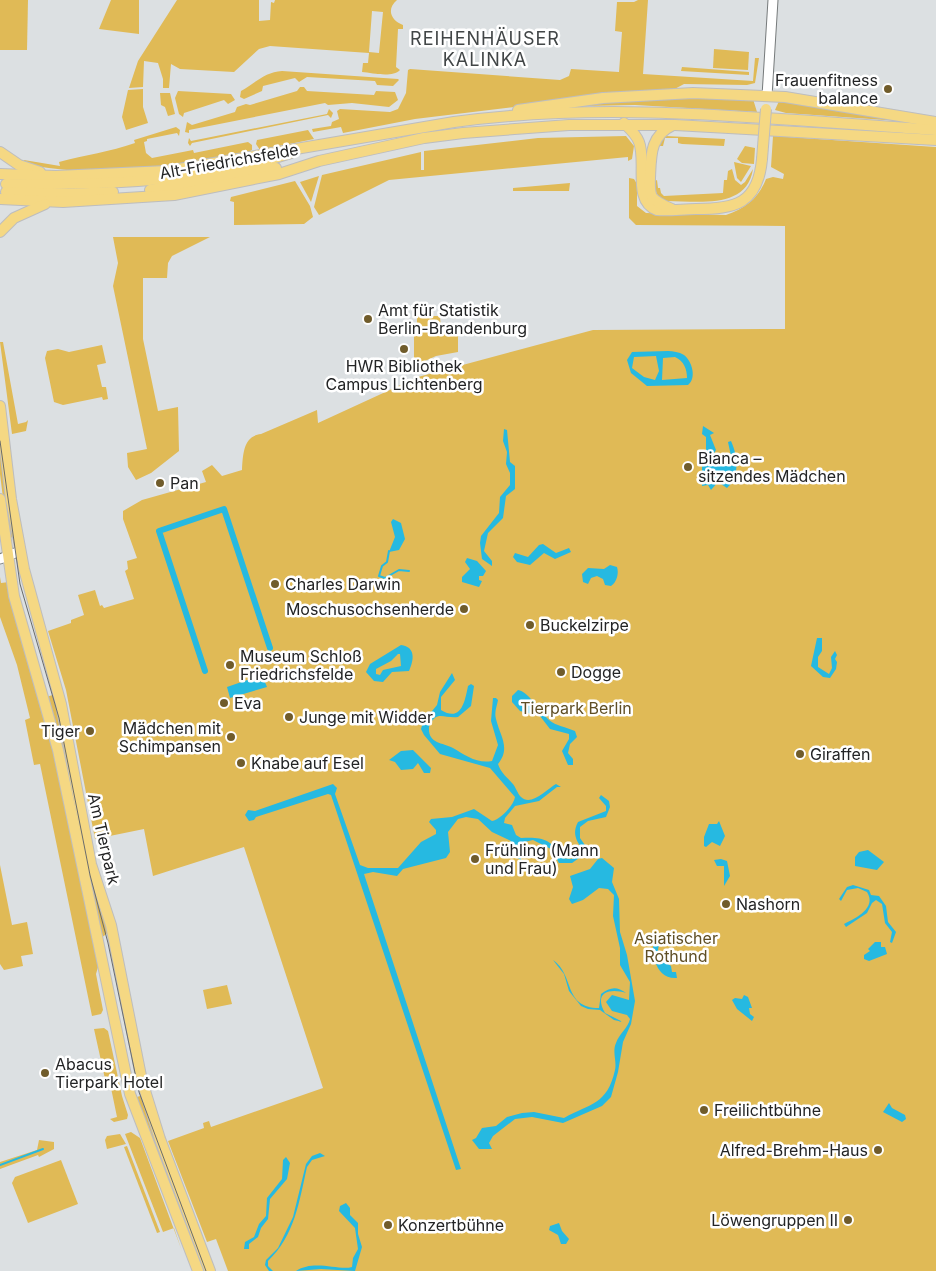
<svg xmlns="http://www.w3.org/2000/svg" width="936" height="1271" font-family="Inter,sans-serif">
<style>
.green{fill:#e0ba56;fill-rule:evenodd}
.water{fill:#26b9e1;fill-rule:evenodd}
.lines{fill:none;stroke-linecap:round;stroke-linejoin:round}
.stream{stroke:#26b9e1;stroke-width:2}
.canal{stroke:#26b9e1;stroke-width:6}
.minor-casing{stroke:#767a7b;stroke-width:11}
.major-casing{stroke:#bdbdbe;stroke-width:12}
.minor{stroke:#fff;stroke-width:9}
.major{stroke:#f5d883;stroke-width:10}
.tram{stroke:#696b6c;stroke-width:1}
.major-bridge-casing{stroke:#bdbdbe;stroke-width:12;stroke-linecap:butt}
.major-bridge{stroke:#f5d883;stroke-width:10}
.poi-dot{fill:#705c2b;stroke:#fff;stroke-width:2}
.labels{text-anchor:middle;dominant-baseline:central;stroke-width:5;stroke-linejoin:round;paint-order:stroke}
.poi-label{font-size:16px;fill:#232425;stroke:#fff;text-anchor:start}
.street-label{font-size:16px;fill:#232425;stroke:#fff}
.park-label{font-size:16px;fill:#5f4e25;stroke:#fff}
.neighbourhood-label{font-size:18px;letter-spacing:1px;fill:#424647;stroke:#fff}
</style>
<rect width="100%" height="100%" fill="#dce0e2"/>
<g class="green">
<path d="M0 0H28L27 50H0Z"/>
<path d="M111 0H139V34L99 29Z"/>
<path d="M177 0H259V21L270 20 271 2 274 3 275 0H397C386 9 391 21 403 25V29H398L396 67 400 70C392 78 373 73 362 72L363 63H368L369 53 270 46 259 49 234 72 180 69 171 64 169 88H163V79L158 63 144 61 143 87 129 88 138 61ZM372 11 383 12 379 53 369 52Z"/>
<path d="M638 0H648L643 74 753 81 755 58H759L755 83 747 85 684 84 671 91 571 100 415 119 343 133 341 127 313 132 312 129 331 126 332 122 339 119 337 111 340 109 390 112 398 109 406 93 408 70 410 69 560 80 569 76 571 69 619 72 622 32 615 31 617 2H634Z"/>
<path d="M714 49 749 52 748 70 713 68Z"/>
<path d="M682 67 749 72V75L681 71Z"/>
<path d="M282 71 398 79 399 80 393 86 377 85 375 81 307 77 299 82 295 78 263 86 262 91 244 99 240 97 241 91C255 83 265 72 282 71Z"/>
<path d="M300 87H304L307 91 374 95 376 91 395 92 398 100 389 107 352 103 328 105 325 103 189 130V133L185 132 187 122 192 125 235 112 237 107 246 104 250 105 297 91Z"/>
<path d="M143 89V107L148 123 126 130 122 117 128 90Z"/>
<path d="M178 91 231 94 235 100 228 104 224 100 184 113 183 117 179 114 175 98Z"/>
<path d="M160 93H170L175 114 168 116 165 107 161 105Z"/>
<path d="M685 97 753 99 757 112 635 105 584 106 604 102Z"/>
<path d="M779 101 913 122 786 113 775 110Z"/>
<path d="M329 109 333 113 331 118 328 115 192 143 190 146 188 143 189 138 191 141 327 114Z"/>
<path d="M176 127 180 130 179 136 177 133 147 139V141L144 142 146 153 152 158 193 150 194 153 248 142 252 145V150C244 155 229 156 219 158 160 169 81 178 23 163L24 160 60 166 59 162C85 155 110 152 135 143L134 140Z"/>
<path d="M308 130 314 139 260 150 256 144 257 140Z"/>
<path d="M626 136 634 146 632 159 628 161V157L389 180 319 215 314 207 322 175 421 152V170H424V151L538 138Z"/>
<path d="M666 136 725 139 724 146 682 144 678 143V138H665L663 146H658L656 163 655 149 664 137Z"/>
<path d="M773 136 936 147V1271H228L216 1239 207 1242 168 1141 204 1128 203 1123 209 1121 211 1127 323 1088 244 847 153 876 144 829 95 839 66 690 48 631 71 623V620L84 615 78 595 95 590 100 606 102 605 104 608 134 599 125 571 128 569 127 561 137 558 123 519V511L142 500 206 482 202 471 212 465 222 476 242 470C243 452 244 436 261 434L317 410 318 423 418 377 593 330 785 329V226L636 225 629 218V178L634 179 637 184V206L646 213 726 215C746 208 758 199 766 179L773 177 783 179 784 174 771 167Z"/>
<path d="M745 146 755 148 754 164 742 163 737 159Z"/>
<path d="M734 162 751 166 741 182 737 178Z"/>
<path d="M732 169 735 180 741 185 745 182 753 169C747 210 697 201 667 201 656 198 655 191 655 181L657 180 658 188H660L661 193 664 196 723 193 724 180H727L728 171Z"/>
<path d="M319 176 311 202 300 182Z"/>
<path d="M295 181 310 206 313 217 304 224 234 225V202L230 201 231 197Z"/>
<path d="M570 183 569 191H513V188Z"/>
<path d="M113 237H210L172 256 168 263 167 278H143V339L158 411 178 407 179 451 151 473 136 480 128 467 127 453 147 449 113 286 118 263Z"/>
<path d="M417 316H440L441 331H458V352L436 356 414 366V333H417Z"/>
<path d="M0 342H3L18 424 26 422 28 420 26 431 12 434Z"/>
<path d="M102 345 106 363 97 365 102 387H106L108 399 103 400 102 397 63 405 54 402 45 358 47 351 58 349 69 352Z"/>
<path d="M0 429 15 537 8 538 0 474Z"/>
<path d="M0 577 1 583 9 582 40 693 60 778 98 967 96 974 103 1010 101 1014 92 1016 40 764 34 765 25 720 30 718 17 665 0 617Z"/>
<path d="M56 694 110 931 100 939 46 697Z"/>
<path d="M0 865 12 925 27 922 33 954 21 956 23 966 4 970 0 964Z"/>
<path d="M227 985 232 1004 207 1009 203 990Z"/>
<path d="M104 1028 108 1031 122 1096 128 1115 127 1119 114 1122 110 1119 117 1117 111 1088H107L94 1029Z"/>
<path d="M143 1095 208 1271H201L134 1098Z"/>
<path d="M131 1132 140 1138 182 1251 174 1228 163 1232 125 1134Z"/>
<path d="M120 1134 126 1144 107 1149 105 1140 107 1136Z"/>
<path d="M39 1140 54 1142V1149L39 1157 38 1155 0 1169V1162L37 1150Z"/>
<path d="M127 1146 160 1232 157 1233 124 1147Z"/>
<path d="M61 1160 78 1204 28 1223 12 1183 15 1177Z"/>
</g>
<g class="water">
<path d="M668 351C673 351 679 352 684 355 692 361 697 378 688 385L647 386 631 373 627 360 632 352ZM656 356 659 371 655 380 644 377 632 368 634 357ZM675 357C684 361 687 369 687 378L662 380 663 358Z"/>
<path d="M703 426 714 433 710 435 716 450 710 460H723L731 456 728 442 731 441C738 456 740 477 727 488L718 482 711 490 708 485 702 486V467L706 458V437L702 434Z"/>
<path d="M504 429 507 430 510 462 515 466V489L506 496 503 518 488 533 484 551 492 561V566L482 559 480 543 481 536 499 513 500 497 510 485V473L506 464 507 452 503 441Z"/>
<path d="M393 519 401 523 405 539 399 550 389 552 395 537 391 522Z"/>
<path d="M543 544 556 553 569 548 571 552 555 559 544 553 530 565 517 562 513 557 515 553 528 557 539 545Z"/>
<path d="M467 558 477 561 486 571 483 576H479V580L482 581 479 587 462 582V577L470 569 465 562Z"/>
<path d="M610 565 617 567C619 573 617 582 611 586L605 585 603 579 597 576 591 578 588 584 583 582 582 574 588 568 604 569Z"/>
<path d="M817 638H822V651L818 657V667L829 674 832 668 831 657 835 651 837 655 835 659 837 662 836 669 830 678 823 677 811 666Z"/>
<path d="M401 645C416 647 414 660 409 671L392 672 383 682 374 681 366 672 370 664ZM398 654H400L401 666 383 670 380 675 376 674V669L391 661Z"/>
<path d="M452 673 455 680 441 697V710C462 723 465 700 468 686L471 684 474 686 471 706 458 717C444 719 436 709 429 727 428 744 442 742 453 748 465 755 477 764 492 761L498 745 491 721 493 698H496L498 700C497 706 494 712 496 719 500 736 511 748 498 764 501 773 506 776 512 783 516 787 517 793 521 797 531 807 547 789 556 784L561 787H557L539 801 515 806 505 818 504 823 512 825 516 835 521 838C541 837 551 838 562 858L572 859 583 850C576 841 572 833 578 822L606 811V806L599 798 601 795 609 801 610 807 606 817 588 821 580 827V838L589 851 572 863H559L551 849 533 840 520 843 513 849 514 853 521 857V860L511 854H501L511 841 492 832 478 819 466 817 458 819 448 832 450 852 446 858 403 869 397 876 373 872 364 874 461 1169 456 1170 331 795 328 794 256 817 254 820 249 821 245 815 248 810 255 811 333 784 337 788 335 794 360 865 368 868H398L421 842 436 834V830L429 822 431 819 452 817 474 809 492 821C500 820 514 805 515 797L490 768 440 754 424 735 421 729 423 722 437 705 440 692Z"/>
<path d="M262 675 267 687 230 698 227 687Z"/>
<path d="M518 690C528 691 540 712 549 720 556 726 566 727 575 731L577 737 570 744 568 753 573 759V765H568L562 751 569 739V734L550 729 540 716 520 711 512 702V696Z"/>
<path d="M413 750 431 768 430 773H424L418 763 413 769 401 770 395 762 389 760 401 751Z"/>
<path d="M719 821 725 836 720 846 712 842 706 847 704 846V837L709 824H717Z"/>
<path d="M868 850 884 862 877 870 855 866V857L859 852Z"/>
<path d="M602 858 614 868 612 882 619 899 620 932 627 955 635 1001 631 1024 623 1042 618 1072 611 1097 602 1106 563 1123 532 1117 515 1119 493 1136 489 1143 492 1149H479L472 1140 476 1138 482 1128 496 1126 507 1117 522 1113 534 1112 564 1118C591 1103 607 1105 615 1070 617 1061 612 1052 616 1043 619 1034 628 1028 630 1019L627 1015 612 1011 606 1002 612 995 629 1000 630 982 620 965V948L613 916 614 895 608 889 599 888 583 900 572 904 569 899 573 887 570 876 590 869 598 859Z"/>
<path d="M721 859 727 861 730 876 724 886V866H717L714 860Z"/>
<path d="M853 885 869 890 871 895 879 896 886 906 888 922 896 932 892 943 890 942 892 932 885 923 882 904 876 900 872 903 867 913 846 927 844 924C856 918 877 908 867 892L858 888 847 890 841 901 839 899 847 887Z"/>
<path d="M655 933 660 938 658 950 660 958 671 966 672 972H676L677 978C654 980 650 949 655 933Z"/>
<path d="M875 942H881V947H885L887 954 869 961 864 959V955L870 951 868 949Z"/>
<path d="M553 960C575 975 563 1008 599 1008L601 994C610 987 617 986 626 993 610 988 593 992 605 1013L623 1022 614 1020 600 1010 588 1009 581 1006 569 991 564 974Z"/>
<path d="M744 995 748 997 752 1008H749L750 1014 754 1017 752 1021 737 1009 732 1000 735 998 742 999Z"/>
<path d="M889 1103 892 1108 905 1115 906 1119 902 1122 883 1112Z"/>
<path d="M320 1153 325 1156 312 1160 307 1167C299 1202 295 1235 268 1261V1266L273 1271H269L265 1265 266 1260 278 1248 293 1217 306 1164 312 1156Z"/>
<path d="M286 1157 290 1163 287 1179 270 1199 268 1219 261 1228 258 1237 249 1244V1249H244L245 1242 254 1237 259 1224 266 1216 267 1198 282 1179 283 1160Z"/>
<path d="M346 1203 350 1208V1215L358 1223V1234L362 1247 355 1271 321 1269 296 1271C314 1259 339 1271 352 1267L353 1258 358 1249 355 1228 339 1211 340 1206Z"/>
<path d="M559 1223 562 1231 569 1239 566 1244H561L558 1235 549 1230 550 1226Z"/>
</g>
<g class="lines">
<g class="stream">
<path d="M389 551 387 562 382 566 379 576 385 578 399 570 409 571"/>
<path d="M0 1165 43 1149"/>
</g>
<path class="canal" d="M205 671 159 531 224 509 270 648"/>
<defs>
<g id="minor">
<path d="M767 96 773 0"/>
<path d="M0 559 20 551"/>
</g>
<g id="major">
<path d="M518 110 603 98 693 93 785 97 936 122"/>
<path d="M624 123C630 129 636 134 639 142 647 162 632 201 657 210 670 211 683 209 696 209 735 209 758 204 762 159"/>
<path d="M0 152 19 165 40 172"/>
<path d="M0 174 56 176 167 171 454 122C613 100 776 120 936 130"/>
<path d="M6 184C101 185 200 183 291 153"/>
<path d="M150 190 276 168"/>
<path d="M6 192 68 194 113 192"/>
<path d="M0 199 63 202 174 195 279 174 319 161 424 138 463 133 569 125H675L936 140"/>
<path d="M672 209C665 206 657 203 652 197 649 191 650 184 650 178 651 155 650 136 673 125"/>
<path d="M0 232 14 218 45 204"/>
<path d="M0 406 11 499 24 569 61 704 91 864 111 925 142 1081 160 1139 210 1271"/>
<path d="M0 499 14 596 58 750 130 1094 198 1271"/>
</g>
</defs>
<use href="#minor" class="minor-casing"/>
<use href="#major" class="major-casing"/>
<use href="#minor" class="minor"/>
<use href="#major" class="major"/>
<path class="tram" d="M0 441 20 584 59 718 90 875 108 943 139 1092 206 1271"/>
<defs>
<path id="major-bridge" d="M762 159 766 109"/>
</defs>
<use href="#major-bridge" class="major-bridge-casing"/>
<use href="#major-bridge" class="major-bridge"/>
</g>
<g class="poi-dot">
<circle cx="888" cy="89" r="5"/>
<circle cx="368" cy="319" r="5"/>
<circle cx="404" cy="349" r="5"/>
<circle cx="688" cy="467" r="5"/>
<circle cx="160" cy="483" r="5"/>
<circle cx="275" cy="584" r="5"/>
<circle cx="464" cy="609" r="5"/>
<circle cx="530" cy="625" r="5"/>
<circle cx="230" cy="665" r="5"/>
<circle cx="561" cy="672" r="5"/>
<circle cx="224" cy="703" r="5"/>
<circle cx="289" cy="717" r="5"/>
<circle cx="90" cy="731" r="5"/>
<circle cx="231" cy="737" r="5"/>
<circle cx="800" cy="754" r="5"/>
<circle cx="241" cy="763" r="5"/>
<circle cx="475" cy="859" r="5"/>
<circle cx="726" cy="904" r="5"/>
<circle cx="45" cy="1073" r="5"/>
<circle cx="704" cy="1110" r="5"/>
<circle cx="878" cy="1150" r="5"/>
<circle cx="848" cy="1220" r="5"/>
<circle cx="388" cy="1225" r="5"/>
</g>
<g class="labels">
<g class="poi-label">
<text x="878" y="80" text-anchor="end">Frauenfitness<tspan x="878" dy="18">balance</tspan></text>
<text x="378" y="310">Amt für Statistik<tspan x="378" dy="18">Berlin-Brandenburg</tspan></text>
<text x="404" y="366" text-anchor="middle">HWR Bibliothek<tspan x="404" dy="18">Campus Lichtenberg</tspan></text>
<text x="698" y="458">Bianca –<tspan x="698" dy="18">sitzendes Mädchen</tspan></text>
<text x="170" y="483">Pan</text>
<text x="285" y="584">Charles Darwin</text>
<text x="454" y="609" text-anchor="end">Moschusochsenherde</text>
<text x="540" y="625">Buckelzirpe</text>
<text x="240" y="656">Museum Schloß<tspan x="240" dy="18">Friedrichsfelde</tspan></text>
<text x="571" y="672">Dogge</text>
<text x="234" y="703">Eva</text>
<text x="299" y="717">Junge mit Widder</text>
<text x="221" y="728" text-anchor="end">Mädchen mit<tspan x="221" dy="18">Schimpansen</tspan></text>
<text x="80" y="731" text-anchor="end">Tiger</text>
<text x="810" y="754">Giraffen</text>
<text x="251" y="763">Knabe auf Esel</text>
<text x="485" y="850">Frühling (Mann<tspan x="485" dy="18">und Frau)</tspan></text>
<text x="736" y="904">Nashorn</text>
<text x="55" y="1064">Abacus<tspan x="55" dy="18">Tierpark Hotel</tspan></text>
<text x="714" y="1110">Freilichtbühne</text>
<text x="868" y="1150" text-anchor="end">Alfred-Brehm-Haus</text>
<text x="838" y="1220" text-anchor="end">Löwengruppen II</text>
<text x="398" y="1225">Konzertbühne</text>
</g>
<g class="street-label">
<text transform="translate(229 161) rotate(-10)">Alt-Friedrichsfelde</text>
<text transform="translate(104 839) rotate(77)">Am Tierpark</text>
</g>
<g class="park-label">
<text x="576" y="708">Tierpark Berlin</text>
<text x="676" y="938">Asiatischer<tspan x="676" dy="18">Rothund</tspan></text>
</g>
<g class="neighbourhood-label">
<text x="485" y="38">REIHENHÄUSER<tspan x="485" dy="21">KALINKA</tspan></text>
</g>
</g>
</svg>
